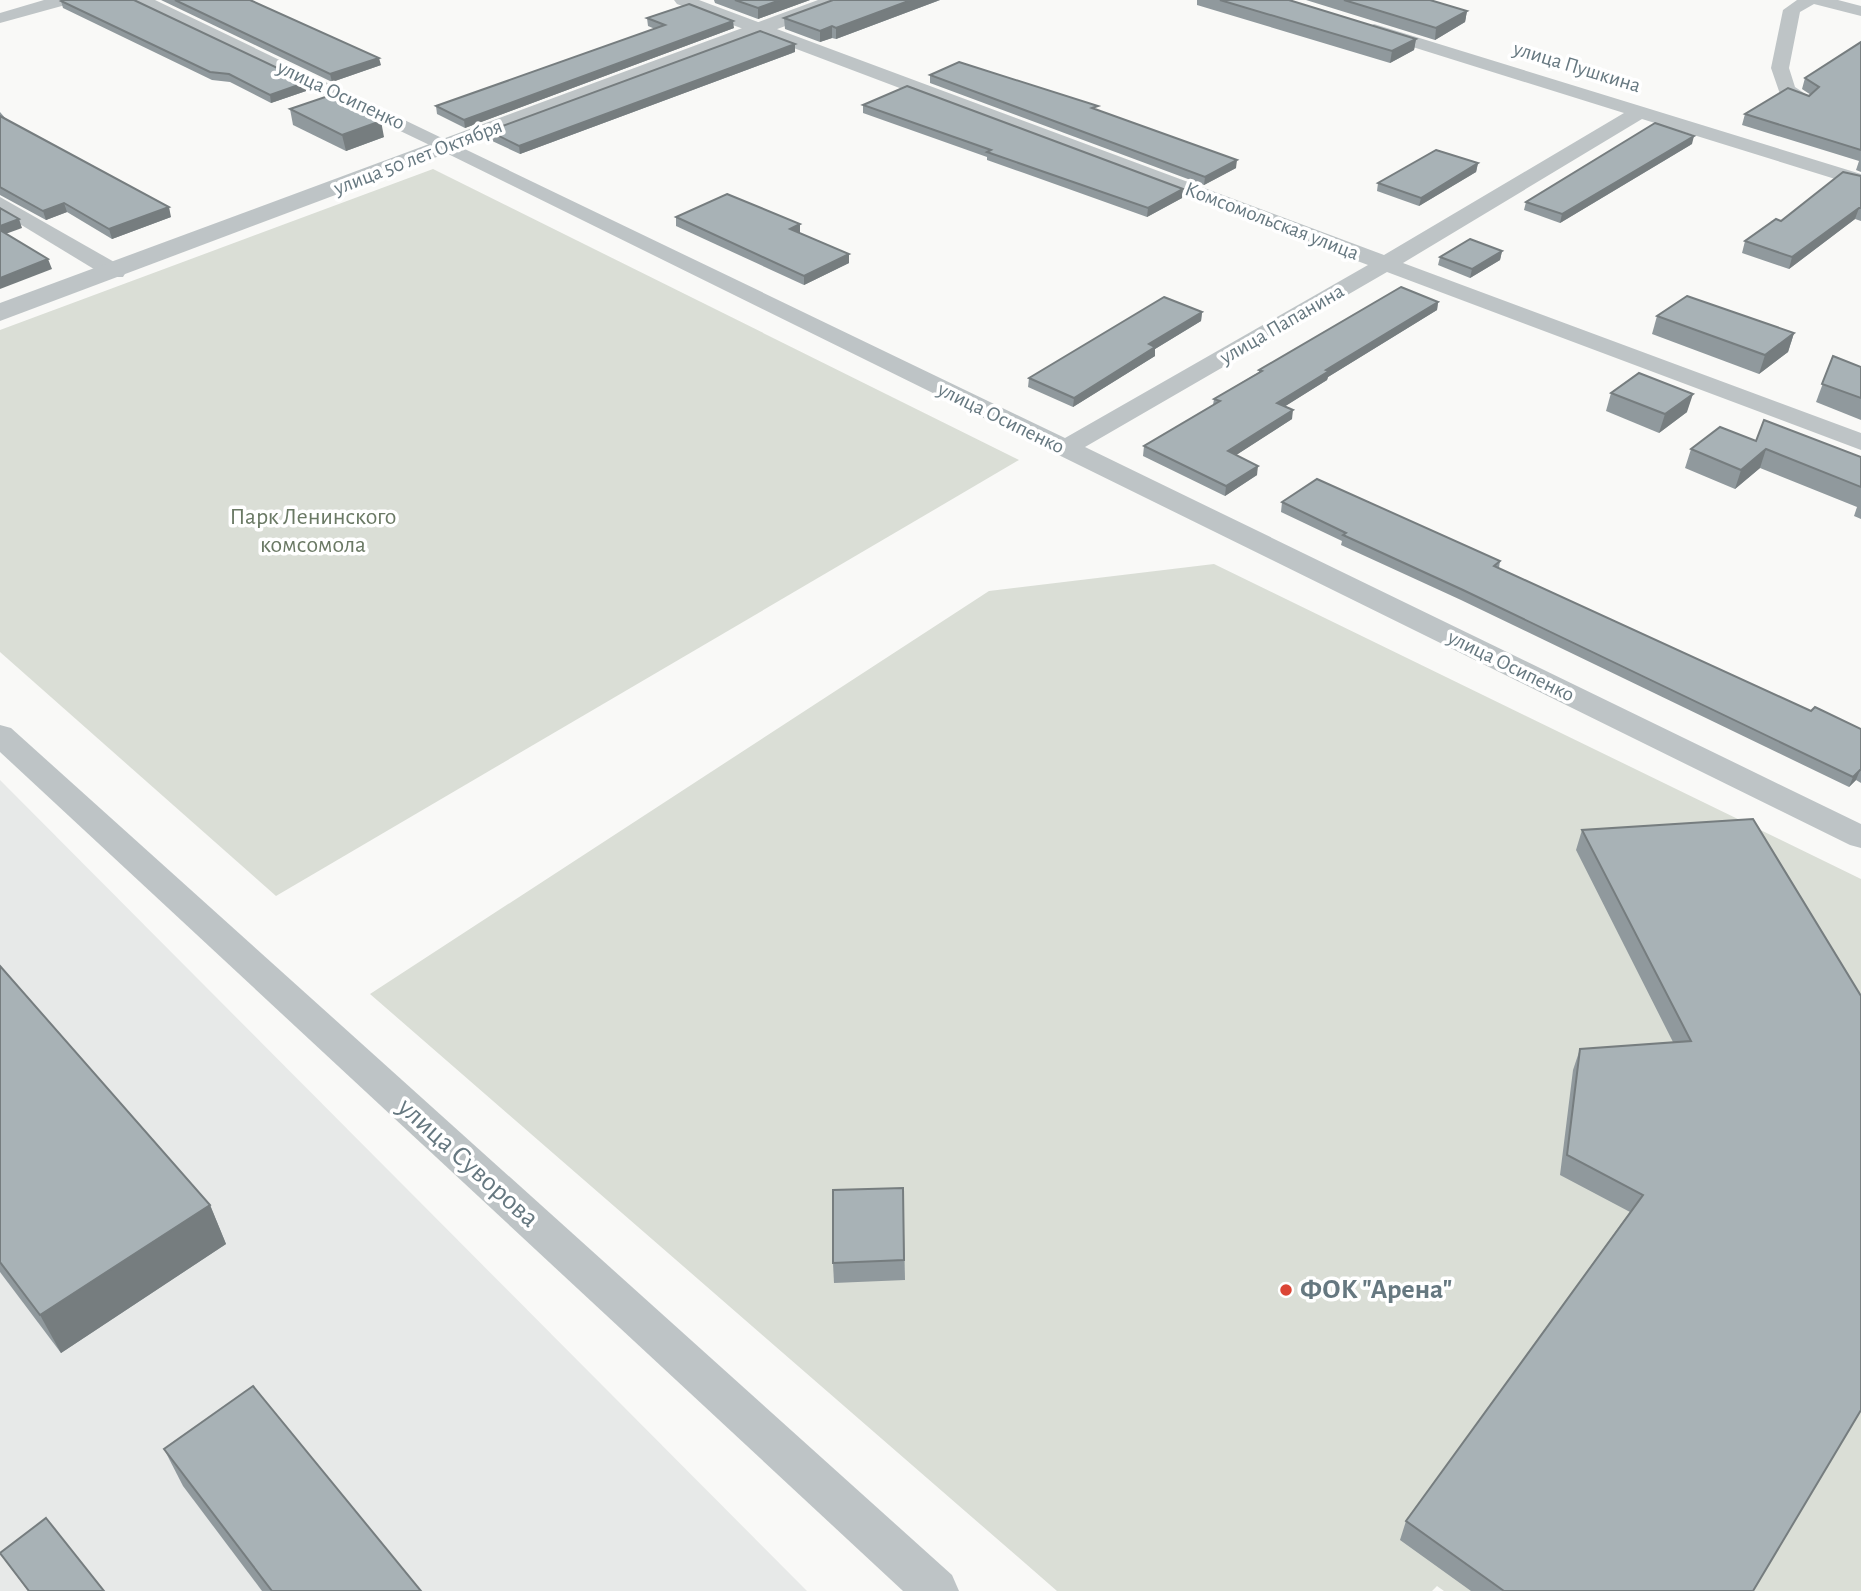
<svg xmlns="http://www.w3.org/2000/svg" width="1861" height="1591" font-family="'Alegreya Sans',sans-serif">
<style>
.built{fill:#e7e9e8}
.green{fill:#daded6}
.lines{fill:none;stroke-linecap:round;stroke-linejoin:round}
.minor{fill:#bec4c6;fill-rule:evenodd}
.tertiary{fill:#bec4c6;fill-rule:evenodd}
.wall{fill:#90999d}
.shaded-wall{fill:#767d7f}
.building{fill:#a8b2b6;stroke:#767d7f;stroke-width:2}
.poi-dot{fill:#db4535;stroke:#fff;stroke-width:2.5}
.labels{text-anchor:middle;dominant-baseline:central;stroke-width:7;stroke-linejoin:round;paint-order:stroke}
.far-street-label{font-size:21px;fill:#667880;stroke:#fff}
.park-label{font-size:24px;fill:#6a7964;stroke:#fff}
.near-street-label{font-size:28px;fill:#667880;stroke:#fff}
.near-poi-label{font-size:28px;font-weight:bold;fill:#667880;stroke:#fff;text-anchor:start}
</style>
<rect width="100%" height="100%" fill="#f9f9f7"/>
<path class="built" d="M0 780 807 1591H0Z"/>
<g class="green">
<path d="M433 169 1019 460 276 896 0 652V330Z"/>
<path d="M1214 564 1861 879V1591H1444L1437 1586 1432 1591H1057L370 994 989 591Z"/>
</g>
<g class="lines">
<g class="minor">
<path d="M44 0H72L69 4 0 23V13Z"/>
<path d="M132 0H155L1065 438 1368 265 677 4 674 0H699L1384 255 1624 113 1368 33 1365 29 1374 24 1861 174V187L1642 119 1403 263 1861 433V450L1387 272 1085 447 1861 824V848L1850 845 440 150 135 4Z"/>
<path d="M1797 0H1838L1861 6V16L1814 4 1800 12 1789 68 1795 87 1813 99 1804 105 1780 94 1771 68 1783 10Z"/>
<path d="M0 197 123 267 126 272 123 277H107L0 212Z"/>
<path d="M0 725 11 728 952 1575 959 1591H903L0 752Z"/>
</g>
<path class="tertiary" d="M818 0H847L844 4 0 321V303Z"/>
</g>
<g class="wall">
<path d="M161 0H250L381 65 332 82Z"/>
<path d="M714 0H810L758 19 715 3Z"/>
<path d="M940 0 836 39 832 38 820 42 785 29 784 18Z"/>
<path d="M1196 0H1288L1416 39 1414 50 1390 63 1197 5V0Z"/>
<path d="M1306 0H1430L1467 11 1465 22 1435 40Z"/>
<path d="M61 1 309 90 271 103 230 82 212 80 63 8Z"/>
<path d="M647 18 734 28 465 128 437 114 436 106 655 29 648 26Z"/>
<path d="M1861 42V172L1856 170 1859 161 1742 125 1745 114 1809 96 1811 95 1802 89 1805 78Z"/>
<path d="M795 52 520 154 490 140 489 131Z"/>
<path d="M930 75 1098 110 1236 168 1204 185 930 83Z"/>
<path d="M863 105 1182 198 1147 217 1024 173 987 160V157L863 113Z"/>
<path d="M290 109 384 137 346 151 293 125Z"/>
<path d="M0 112 6 119 171 217 112 239 67 212 46 220 0 195Z"/>
<path d="M1692 144 1560 223 1524 210 1526 202Z"/>
<path d="M1478 163 1476 172 1419 206 1377 191 1378 183Z"/>
<path d="M1861 176V221L1855 219 1789 269 1742 253 1745 241Z"/>
<path d="M676 217 800 233 849 263 804 285 676 226Z"/>
<path d="M1502 251 1500 260 1470 278 1438 265 1440 257Z"/>
<path d="M1438 302 1437 310 1328 377 1327 380 1285 406 1292 419 1236 455 1257 475 1225 496 1143 456 1144 446 1213 405 1214 399 1259 372V370Z"/>
<path d="M1202 312 1201 321 1155 349V356L1073 407 1028 387 1029 378Z"/>
<path d="M1657 316 1794 333 1788 352 1759 374 1652 334Z"/>
<path d="M1833 356 1861 367V420L1816 402Z"/>
<path d="M1611 393 1687 412 1659 433 1606 411Z"/>
<path d="M1756 441 1861 457V519L1854 516 1857 507 1760 468 1735 489 1685 468 1691 449Z"/>
<path d="M1282 502 1500 561 1499 568 1811 711 1861 729V783L1856 780 1849 787 1461 600 1341 545 1342 541 1281 512Z"/>
<path d="M1753 819V1591H1471L1400 1540 1406 1521 1630 1212 1560 1175 1573 1070 1580 1049 1673 1042 1576 850 1582 830Z"/>
<path d="M0 966 210 1205 226 1244 61 1353 0 1272Z"/>
<path d="M903 1188 905 1280 834 1283 833 1263Z"/>
<path d="M164 1449 421 1591H262L183 1486Z"/>
<path d="M0 1553 104 1591H28Z"/>
</g>
<g class="shaded-wall">
<path d="M780 0H810L758 19V8Z"/>
<path d="M911 0H940L836 39V28Z"/>
<path d="M1467 11 1465 22 1435 40 1436 28Z"/>
<path d="M733 21 734 28 465 128 464 120Z"/>
<path d="M832 26V38L820 42V31Z"/>
<path d="M1416 39 1414 50 1390 63 1392 51Z"/>
<path d="M795 44V52L520 154 519 146Z"/>
<path d="M379 58 381 65 332 82 330 74Z"/>
<path d="M307 82 309 90 271 103 270 95Z"/>
<path d="M381 121 384 137 346 151 342 135Z"/>
<path d="M1694 136 1692 144 1560 223 1562 214Z"/>
<path d="M1237 160 1236 168 1204 185 1205 177Z"/>
<path d="M1478 163 1476 172 1419 206 1421 198Z"/>
<path d="M1183 189 1182 198 1147 217 1148 208Z"/>
<path d="M64 203 67 212 46 220 43 211Z"/>
<path d="M169 207 171 217 112 239 109 229Z"/>
<path d="M1859 208 1855 219 1789 269 1792 257Z"/>
<path d="M19 219 22 228 0 236V226Z"/>
<path d="M800 224V233L790 238V229Z"/>
<path d="M1502 251 1500 260 1470 278 1472 269Z"/>
<path d="M849 254V263L804 285V276Z"/>
<path d="M48 259 52 269 0 289V278Z"/>
<path d="M1438 302 1437 310 1328 377 1327 380 1276 412 1277 403 1326 370Z"/>
<path d="M1202 312 1201 321 1155 349V356L1073 407 1074 398 1149 344Z"/>
<path d="M1794 333 1788 352 1759 374 1765 355Z"/>
<path d="M1693 394 1687 412 1659 433 1665 414Z"/>
<path d="M1293 410 1292 419 1227 461 1228 451Z"/>
<path d="M1766 449 1760 468 1735 489 1741 470Z"/>
<path d="M1258 466 1257 475 1225 496 1226 486Z"/>
<path d="M1860 770 1856 780 1849 787 1853 777Z"/>
<path d="M210 1205 226 1244 61 1353 40 1315Z"/>
</g>
<g class="building">
<path d="M63 0H134L307 82 270 95 229 74 210 72 61 1Z"/>
<path d="M175 0H250L379 58 330 74Z"/>
<path d="M735 0H780L758 8Z"/>
<path d="M833 0H911L836 28 832 26 820 31 784 18Z"/>
<path d="M1220 0H1289L1416 39 1392 51Z"/>
<path d="M1344 0H1430L1467 11 1436 28Z"/>
<path d="M689 4 733 21 464 120 436 106 665 25 647 18Z"/>
<path d="M760 31 795 44 519 146 489 131Z"/>
<path d="M1861 42V150L1745 114 1788 88 1809 96 1819 87 1805 78Z"/>
<path d="M959 62 1098 106 1092 108 1237 160 1205 177 930 75Z"/>
<path d="M907 86 1183 189 1148 208 987 152 991 150 863 105Z"/>
<path d="M328 96 381 121 342 135 290 109Z"/>
<path d="M0 116 169 207 109 229 64 203 43 211 0 187Z"/>
<path d="M1655 123 1694 136 1562 214 1526 202Z"/>
<path d="M1436 150 1478 163 1421 198 1378 183Z"/>
<path d="M1843 172 1861 176V208H1859L1792 257 1745 241 1776 219 1781 221Z"/>
<path d="M727 194 800 224 790 229 849 254 804 276 676 217Z"/>
<path d="M0 208 19 219 0 226Z"/>
<path d="M0 230 48 259 0 278Z"/>
<path d="M1470 239 1502 251 1472 269 1440 257Z"/>
<path d="M1401 287 1438 302 1326 370 1329 371 1277 403 1293 410 1228 451 1258 466 1226 486 1144 446 1220 401 1214 399 1262 371 1259 370Z"/>
<path d="M1687 296 1794 333 1765 355 1657 316Z"/>
<path d="M1164 297 1202 312 1149 344 1155 347 1074 398 1029 378Z"/>
<path d="M1833 356 1861 367V398L1822 384Z"/>
<path d="M1639 373 1693 394 1665 414 1611 393Z"/>
<path d="M1764 420 1861 457V487L1766 449 1741 470 1691 449 1720 427 1756 441Z"/>
<path d="M1317 479 1500 561 1494 566 1811 711 1815 707 1861 729V770H1860L1853 777 1463 590 1343 535 1346 533 1282 502Z"/>
<path d="M1753 819 1861 996V1410L1753 1591H1504L1406 1521 1643 1195 1567 1155 1580 1049 1691 1041 1582 830Z"/>
<path d="M0 966 210 1205 40 1315 0 1262Z"/>
<path d="M903 1188 904 1260 833 1263V1190Z"/>
<path d="M253 1386 421 1591H272L164 1449Z"/>
<path d="M46 1518 104 1591H29L0 1553Z"/>
</g>
<circle class="poi-dot" cx="1286" cy="1290" r="7"/>
<g class="labels">
<g class="far-street-label">
<text transform="translate(1577 67) rotate(17)">улица Пушкина</text>
<text transform="translate(341 95) rotate(25)">улица Осипенко</text>
<text transform="translate(418 157) rotate(-21)">улица 50 лет Октября</text>
<text transform="translate(1272 221) rotate(21)">Комсомольская улица</text>
<text transform="translate(1282 324) rotate(-30)">улица Папанина</text>
<text transform="translate(1001 418) rotate(26)">улица Осипенко</text>
<text transform="translate(1511 666) rotate(26)">улица Осипенко</text>
</g>
<g class="park-label">
<text x="313" y="517">Парк Ленинского<tspan x="313" dy="28">комсомола</tspan></text>
</g>
<g class="near-street-label">
<text transform="translate(468 1163) rotate(42)">улица Суворова</text>
</g>
<g class="near-poi-label">
<text x="1300" y="1290">ФОК "Арена"</text>
</g>
</g>
</svg>
